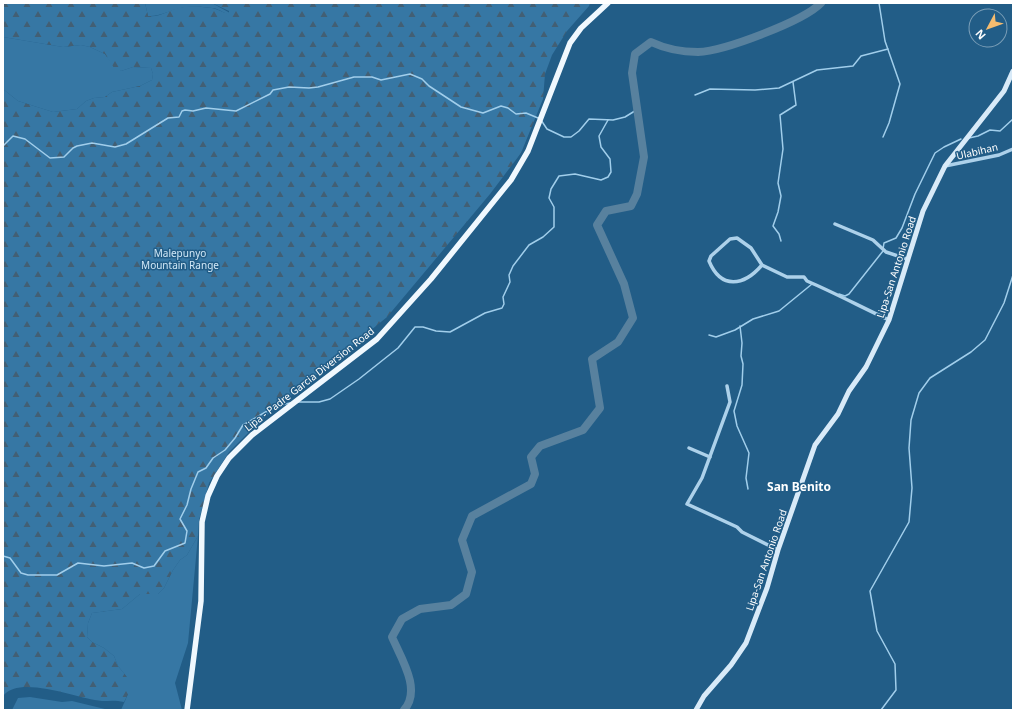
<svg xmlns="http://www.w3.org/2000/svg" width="1016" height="713" font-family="'Noto Sans',sans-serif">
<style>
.grass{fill:#3677a4}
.forest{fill:url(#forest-firs)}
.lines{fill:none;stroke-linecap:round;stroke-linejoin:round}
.stream{stroke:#a1ceeb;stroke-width:1.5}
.river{stroke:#58819e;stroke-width:8}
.street{stroke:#add1ea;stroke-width:3.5}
.secondary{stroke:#d8eaf8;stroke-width:5}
.primary{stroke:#f0f8fe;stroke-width:5.5}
.labels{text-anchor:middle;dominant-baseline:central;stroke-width:3;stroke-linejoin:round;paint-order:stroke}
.street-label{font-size:10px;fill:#fff;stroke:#225d87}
.park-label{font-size:10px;fill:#d1e8f7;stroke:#225d87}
.quarter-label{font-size:12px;font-weight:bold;fill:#fff;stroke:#225d87}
</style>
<defs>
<pattern id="forest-firs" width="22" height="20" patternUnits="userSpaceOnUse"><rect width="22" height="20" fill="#3677a4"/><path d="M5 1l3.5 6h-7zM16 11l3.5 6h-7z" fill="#425f74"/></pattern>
</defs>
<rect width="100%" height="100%" fill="#225d87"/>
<g class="grass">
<path d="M145 3H212L230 13 229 15C224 13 217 8 212 8 203 7 189 6 181 8 169 10 160 17 148 16Z"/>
<path d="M3 37 63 47 81 45 90 47 105 54 111 62 121 71 133 67 151 68 153 74 152 80 140 86 112 92 105 97 94 98 86 101 77 109 53 112 18 101 3 89Z"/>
<path d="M198 536 188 643 175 683 182 710H121L128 694 126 676 118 666 114 656 104 648 92 642 87 637 88 623 92 613 122 609 140 594H158L164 588 173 570 180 560 187 555Z"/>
<path d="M30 697 62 702 72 701 109 710H12L18 698Z"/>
</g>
<path class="forest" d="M3 3H145L148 16C161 18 171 8 184 7 192 6 203 7 212 8 218 9 223 13 229 14V11L212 3H590L589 6 567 31 552 55 545 74 543 99 521 153 490 194 387 317 259 422 229 452 209 483 199 520 198 536 187 555 180 560 173 570 164 588 158 594H140L122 609 92 613 88 623 87 637 92 642 104 648 114 656 118 666 131 682 128 694 124 702C116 700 109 701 102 701 78 699 20 674 3 696V89L18 101 53 112 77 109 86 101 94 98 105 97 112 92 140 86 152 80 153 74 151 68 133 67 121 71 114 68 105 54 90 47 81 45 63 47 3 37Z"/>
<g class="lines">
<g class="stream">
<path d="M879 3 885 41 900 84 889 123 883 137"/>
<path d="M695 95 710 89 755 90 779 88 817 70 853 66 861 56 888 49"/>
<path d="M541 120 547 129 564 137H571L579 131 589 119 613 120 625 117 638 109"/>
<path d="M969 138 978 136 990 130 1000 131 1013 119"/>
<path d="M3 146 13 136 25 139 50 158 64 157 73 148 77 146 92 143 115 147 126 144 168 118 179 117 182 111 185 110 193 111 206 108 236 111 270 94 273 90 289 87 309 88 318 87 354 77H372L381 80 410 74 422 79 429 86 461 107 483 113 501 106 508 108 516 114 526 113 538 118"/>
<path d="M781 241 779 234 773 226 778 212 781 196 778 183 783 149 780 115 796 105 793 82"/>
<path d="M883 249 884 243 896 238 902 228 915 194 935 153 944 147 961 139"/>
<path d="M839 294 845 296 849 294 883 251"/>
<path d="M740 326 742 343 741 356 743 364 742 385 734 411 737 426 749 453 746 478 748 489"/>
<path d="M709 335 716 337 735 330 753 319 779 311 812 284"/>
<path d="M297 402H319L330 399 359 379 398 348 415 327H423L436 331 450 332 485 313 502 308 504 304 503 297 510 282 509 275 513 266 529 245 543 237 554 227V207L549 198 551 189 559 176 575 174 601 180 608 177 611 172 610 159 601 147 599 136 608 120"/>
<path d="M3 556 10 558 21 573 28 575H57L78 563 104 566 132 563 144 568 154 566 165 551 185 543 187 531 180 519 187 505 191 489 198 472 206 468 213 458 225 450 235 438 243 425 276 406 290 403"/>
<path d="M881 710 896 690 895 664 877 631 870 591 909 522 912 488 909 448 911 420 919 393 930 378 971 352 985 340 1004 303 1013 275"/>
</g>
<path class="river" d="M404 710C422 690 401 658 392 637L402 619 420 609 451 605 466 594 472 572 462 540 472 516 531 484 535 474 531 457 540 446 583 430 600 408 592 359 618 342 633 318 624 284 597 225 606 211 631 206 637 194 644 157 632 73 635 54 651 42C666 49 681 52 698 52 724 51 804 21 821 3"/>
<g class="street">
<path d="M945 166 999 155 1013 149"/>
<path d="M835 224 873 240 886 252 907 259"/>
<path d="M762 265C744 286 721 290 709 261L711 256 730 239 737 238 751 248 762 265 787 277H804L807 281C835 293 861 307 889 320"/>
<path d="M727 386 730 402 702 478 687 504 737 527 742 532 778 550"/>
<path d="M689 448 710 457"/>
</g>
<path class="secondary" d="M696 710 704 696 731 665 746 643 767 588 778 550 815 445 838 414 849 391 866 367 889 320 923 211 945 166 1004 91 1013 71"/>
<path class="primary" d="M187 710 201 601 202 522 208 496 217 476 229 458 252 435 377 339 431 279 511 180 528 151 570 43 581 28 608 3"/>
</g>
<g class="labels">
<g class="street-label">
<text transform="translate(977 151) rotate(-13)">Ulabihan</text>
<text transform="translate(896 267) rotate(-72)">Lipa-San Antonio Road</text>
<text transform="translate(309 379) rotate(-38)">Lipa - Padre Garcia Diversion Road</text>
<text transform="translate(766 560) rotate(-71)">Lipa-San Antonio Road</text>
</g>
<g class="park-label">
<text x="180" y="253">Malepunyo<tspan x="180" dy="12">Mountain Range</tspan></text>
</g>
<g class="quarter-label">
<text x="799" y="486">San Benito</text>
</g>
</g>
<rect width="1016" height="713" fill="none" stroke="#ffffff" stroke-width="8"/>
<g transform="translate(988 28) rotate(229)"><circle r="19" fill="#225d87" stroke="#7a9eb7"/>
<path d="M0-3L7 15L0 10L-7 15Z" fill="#f5bc6f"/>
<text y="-6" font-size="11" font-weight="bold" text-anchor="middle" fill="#ffffff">N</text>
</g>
</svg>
